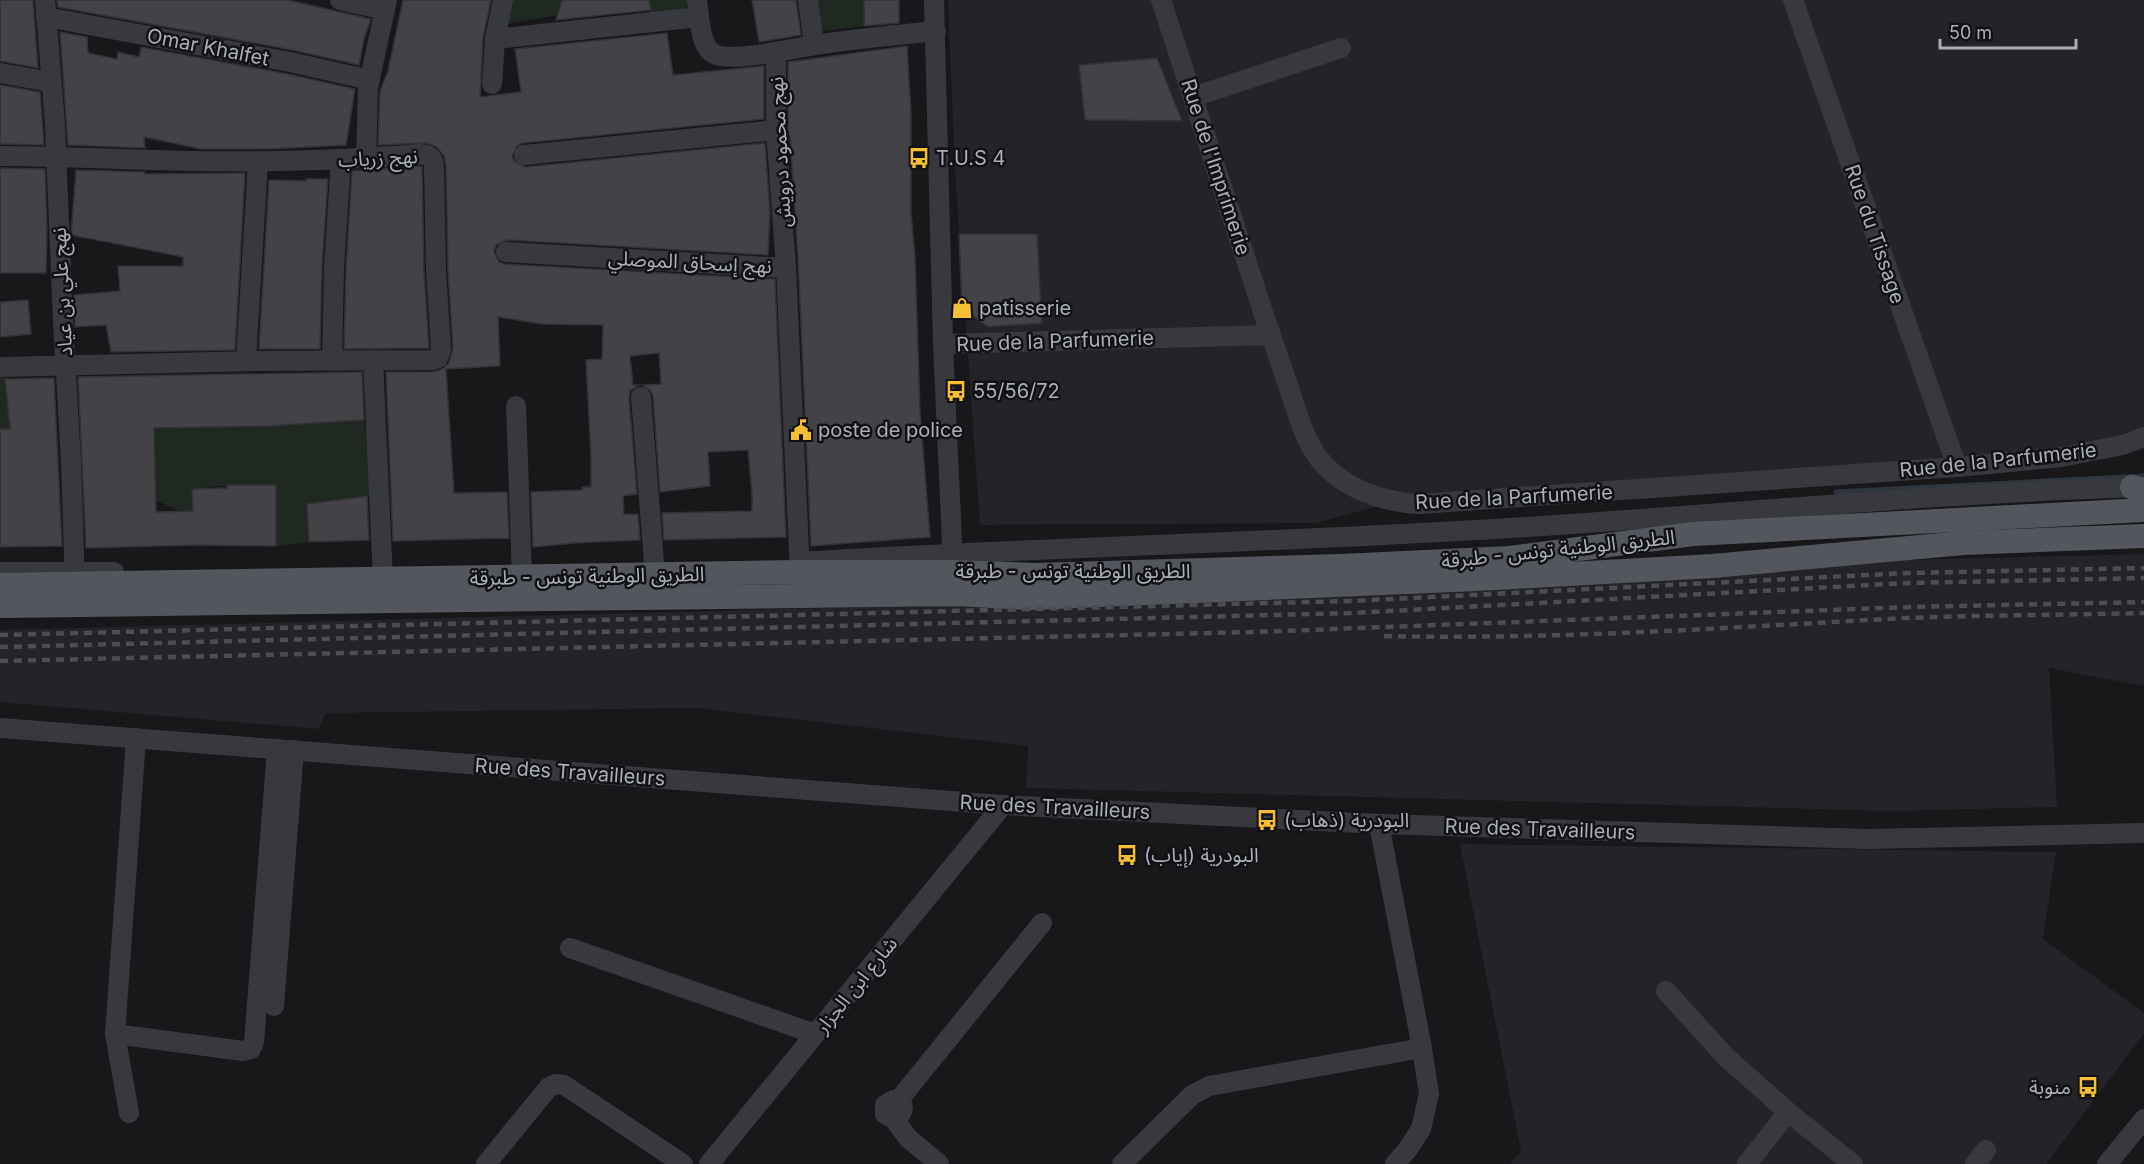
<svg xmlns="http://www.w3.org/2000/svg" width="2144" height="1164" font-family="Inter,'Noto Sans Arabic',sans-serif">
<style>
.built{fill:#242327}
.green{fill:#1f2821}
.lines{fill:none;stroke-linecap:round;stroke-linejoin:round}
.stream{stroke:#2d363e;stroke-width:5}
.building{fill:#424247;stroke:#323136;stroke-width:1.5}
.minor{stroke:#38393f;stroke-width:20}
.major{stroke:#54565e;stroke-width:24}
.rail{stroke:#4b4d54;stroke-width:4.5;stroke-dasharray:8 6;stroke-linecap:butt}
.labels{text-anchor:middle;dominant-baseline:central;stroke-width:5;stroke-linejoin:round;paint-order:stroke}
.street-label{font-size:20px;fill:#a9aeb9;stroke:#121215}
.poi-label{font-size:20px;fill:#a9aeb9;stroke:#121215;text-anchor:start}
</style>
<rect width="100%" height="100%" fill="#18171a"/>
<g class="built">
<path d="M948 0H2144V445L2008 453 1402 500 1315 523 980 525 955 172Z"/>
<path d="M2144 554V686L2049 668 2057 807 1890 811 1026 788 1028 746 697 708 326 713 318 729 0 702V630L933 605 1905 560Z"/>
<path d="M1460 844 2056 852 2043 939 2144 1013V1033L2046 1164H1510L1521 1151Z"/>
</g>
<g class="green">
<path d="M509 0H562L558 15 506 24Z"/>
<path d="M649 0H690V4L681 12 650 15Z"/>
<path d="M812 0H864V26L815 32Z"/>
<path d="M0 377H5L10 429 0 430Z"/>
<path d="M364 420 374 496 307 504 309 542 276 546V485H227L193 489V515L179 511 155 500 133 430Z"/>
</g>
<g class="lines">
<path class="stream" d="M1836 492 2144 476"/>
</g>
<g class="building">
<path d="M0 0H33L38 68 0 61Z"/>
<path d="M57 0H288L371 19 364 39 359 65 292 50 58 7Z"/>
<path d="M403 0H491L483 38 480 97 521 92 515 49 667 33 673 75 764 66V119L523 143 517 146 512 156 515 162 525 167 765 143 770 213 768 255 507 240 496 245 494 252 499 262 505 264 775 279 786 537 664 540 662 513 752 511V494L748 450 708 452 710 486 660 492 653 396 650 390 642 385 661 384 659 353 630 356 633 385H639L630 391 629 398 637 494 623 496 624 514H638L640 540 575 543 533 547 531 492 582 490V487H591V457L586 360 602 359 603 325 542 324 498 317 500 366 446 369 454 493 507 492 509 538 393 541 386 372H432L442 369 449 363 453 349 448 270 446 166 444 156 437 147 427 143 378 145 380 91 388 71Z"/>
<path d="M562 0H649L651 10 556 20Z"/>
<path d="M752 0H796L801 35 759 42Z"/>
<path d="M864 0H899V23L864 26Z"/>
<path d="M60 32 87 37 88 53 117 59 118 52 139 57 141 47 288 74 355 89 346 145 270 149H201L144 137 145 148 68 145Z"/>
<path d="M907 46 911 112V213L915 257 920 410 930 537 811 546 798 257 790 136H788V62Z"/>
<path d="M1157 58 1182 121 1085 120 1079 65Z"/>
<path d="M0 85 40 92 44 145 0 144Z"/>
<path d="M422 166 424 271 429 348 344 349 346 269 352 171Z"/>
<path d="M0 168 45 169 47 230 46 273H0Z"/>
<path d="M76 170 145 172V174L245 173 235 350 111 352 106 325 75 327 74 295 120 291 118 266H183V257L71 235Z"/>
<path d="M306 179H328L322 267 320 349H259L269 180 306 181Z"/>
<path d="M959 234H1037L1042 323 988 327 962 308Z"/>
<path d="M28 300 31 334 0 337V302Z"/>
<path d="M362 372 364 420 268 426 154 428 156 512 193 511 192 489 227 488V485H276V546L194 545 86 548 78 377Z"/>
<path d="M54 378 62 546 0 547V429H10L5 379Z"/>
<path d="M367 496 369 540 309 542 307 504Z"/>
</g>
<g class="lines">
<g class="minor">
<path d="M45 0 55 124 63 322 71 462 75 584"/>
<path d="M340 0 385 10"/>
<path d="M808 0 814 45"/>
<path d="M934 0 943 344 953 564"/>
<path d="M1161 0C1196 105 1230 210 1264 315 1272 339 1281 364 1289 388 1297 412 1304 439 1319 459 1344 489 1382 502 1419 504L1957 467 2061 457 2123 445 2144 437"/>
<path d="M1793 0 1957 467"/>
<path d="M46 17 290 62 370 80"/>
<path d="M699 17C701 29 702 48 714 54 731 63 795 48 815 45 855 39 896 35 936 31"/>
<path d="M495 39 699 17 697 0"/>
<path d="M776 53V130L786 268"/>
<path d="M0 73 51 82"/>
<path d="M492 84 495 39 503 0"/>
<path d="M1193 97 1341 48"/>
<path d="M524 155 776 130"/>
<path d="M0 156C62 156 125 160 187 161 265 162 342 161 419 154 428 154 433 156 434 166L436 270 441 350 438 358 432 360 258 361 0 367"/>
<path d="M366 159 368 87 387 0"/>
<path d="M506 252 786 268 800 572"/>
<path d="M943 344 1271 335"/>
<path d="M332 360 334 268 341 160"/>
<path d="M373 360 383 580"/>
<path d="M246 361 258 161"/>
<path d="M641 397 655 575"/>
<path d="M516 406 522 577"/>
<path d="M800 562C1037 547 1273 543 1510 528 1721 515 1932 493 2144 487"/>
<path d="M0 572H114"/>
<path d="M0 728 1003 805 1379 824 1867 839 2144 833"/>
<path d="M1379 824 1422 1048 1429 1094 1421 1129 1408 1149 1395 1164"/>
<path d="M570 948 815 1034"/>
<path d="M1666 991 1726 1057 1788 1112 1853 1164"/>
<path d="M274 1006 294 750"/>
<path d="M115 1034 243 1051 251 1049 254 1042 277 749"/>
<path d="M898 1101 1042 923"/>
<path d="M129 1113 115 1034 136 738"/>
<path d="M894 1119 899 1117 903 1109 902 1104 893 1100 885 1105V1114L894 1119 908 1138 939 1164"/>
<path d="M486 1164 549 1087 556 1084 564 1085 683 1164"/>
<path d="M709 1164 1003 805"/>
<path d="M1122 1164 1192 1095 1209 1086 1422 1048"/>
<path d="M1747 1164 1788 1112"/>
<path d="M1975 1164 1986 1150"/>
<path d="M2107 1164 2144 1119"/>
</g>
<g class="major">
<path d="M2132 487 2144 490"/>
<path d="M0 585 800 572H954L1035 575 1341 566 1509 558 1693 534 2144 510"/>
<path d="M0 606 956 594 1029 598 1477 579 1713 566 1963 543 2144 536"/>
</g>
<g class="rail">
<path d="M0 635 1352 601 1908 573 2144 568"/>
<path d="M1384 636C1559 640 1733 627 1907 618 1986 615 2065 615 2144 613"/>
<path d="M0 647 1352 613 1908 583 2144 578"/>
<path d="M0 661 1255 632 1909 607 2144 602"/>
</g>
</g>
<defs>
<symbol id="bus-bare" viewBox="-9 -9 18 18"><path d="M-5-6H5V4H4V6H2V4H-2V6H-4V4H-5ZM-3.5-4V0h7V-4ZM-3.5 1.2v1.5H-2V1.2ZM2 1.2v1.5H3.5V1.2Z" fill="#f4be35" stroke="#121215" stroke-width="2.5" paint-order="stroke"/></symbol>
<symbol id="shop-bare" viewBox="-9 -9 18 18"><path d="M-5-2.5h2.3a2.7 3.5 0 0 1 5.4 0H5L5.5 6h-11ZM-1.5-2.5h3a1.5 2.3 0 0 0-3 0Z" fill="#f4be35" stroke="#121215" stroke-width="2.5" paint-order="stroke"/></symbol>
<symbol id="civic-bare" viewBox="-9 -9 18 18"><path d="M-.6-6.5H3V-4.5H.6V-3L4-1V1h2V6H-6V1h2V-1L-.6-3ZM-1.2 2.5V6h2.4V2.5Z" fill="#f4be35" stroke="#121215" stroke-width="2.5" paint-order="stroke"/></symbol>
</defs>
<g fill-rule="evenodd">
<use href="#bus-bare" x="904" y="143" width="30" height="30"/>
<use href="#shop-bare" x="947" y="293" width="30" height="30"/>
<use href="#bus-bare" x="941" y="376" width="30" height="30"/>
<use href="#civic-bare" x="786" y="415" width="30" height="30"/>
<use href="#bus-bare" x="1252" y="805" width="30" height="30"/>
<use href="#bus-bare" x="1112" y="840" width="30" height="30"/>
<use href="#bus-bare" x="2073" y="1072" width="30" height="30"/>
</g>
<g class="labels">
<g class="street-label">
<text transform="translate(208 47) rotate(11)">Omar Khalfet</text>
<text transform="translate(780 152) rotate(-93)">نهج محمود درويش</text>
<text transform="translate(378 158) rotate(-3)">نهج زرياب</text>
<text transform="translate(1216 167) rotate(72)">Rue de l'Imprimerie</text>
<text transform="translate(1875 234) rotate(71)">Rue du Tissage</text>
<text transform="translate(690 262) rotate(3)">نهج إسحاق الموصلي</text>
<text transform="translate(62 292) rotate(-93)">نهج علي بن عياد</text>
<text transform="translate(1055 341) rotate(-2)">Rue de la Parfumerie</text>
<text transform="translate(1998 460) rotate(-6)">Rue de la Parfumerie</text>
<text transform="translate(1514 497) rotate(-3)">Rue de la Parfumerie</text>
<text transform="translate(1558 549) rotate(-6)">الطريق الوطنية تونس - طبرقة</text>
<text x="1073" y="571">الطريق الوطنية تونس - طبرقة</text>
<text transform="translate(587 576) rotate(-1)">الطريق الوطنية تونس - طبرقة</text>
<text transform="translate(570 772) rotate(4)">Rue des Travailleurs</text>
<text transform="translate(1055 807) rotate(3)">Rue des Travailleurs</text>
<text transform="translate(1540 829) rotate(2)">Rue des Travailleurs</text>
<text transform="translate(856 985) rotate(-51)">شارع ابن الجزار</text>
</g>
<g class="poi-label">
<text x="936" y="158">T.U.S 4</text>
<text x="979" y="308">patisserie</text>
<text x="973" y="391">55/56/72</text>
<text x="818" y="430">poste de police</text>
<text x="1284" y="820">البودرية (ذهاب)</text>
<text x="1144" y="855">البودرية (إياب)</text>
<text x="2071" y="1087" text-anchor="end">منوبة</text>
</g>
</g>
<path d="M1940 39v9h136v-9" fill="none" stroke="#a9aeb9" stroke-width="3"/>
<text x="1949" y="39" font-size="18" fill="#a9aeb9" stroke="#121215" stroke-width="4.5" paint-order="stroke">50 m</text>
</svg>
